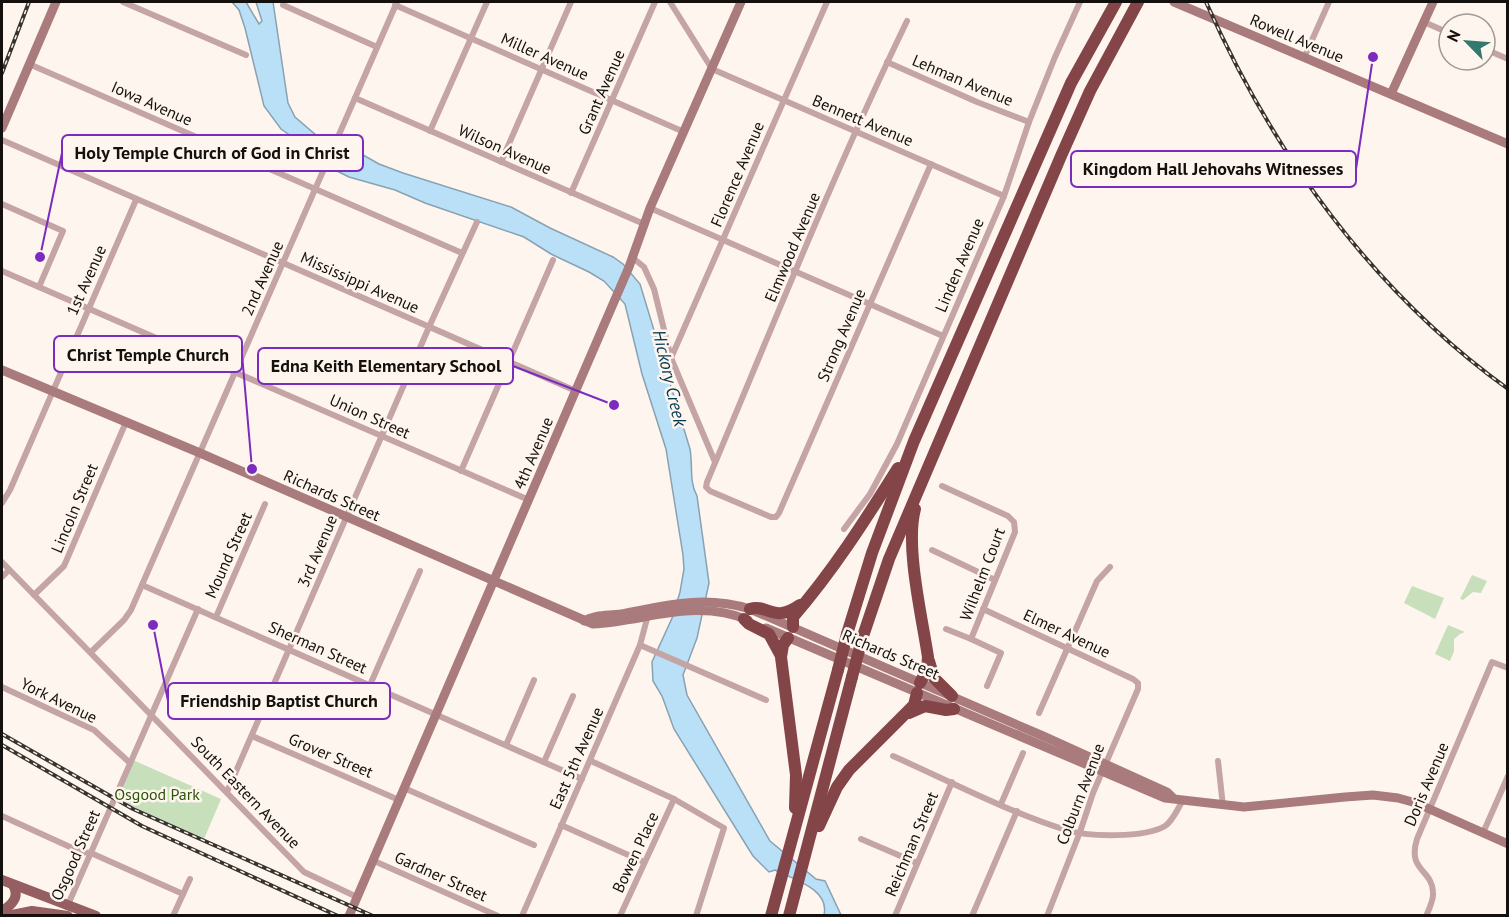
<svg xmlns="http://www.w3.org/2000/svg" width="1509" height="917" font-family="'PT Sans',sans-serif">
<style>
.green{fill:#c7e0bb}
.water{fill:#bae0f7;stroke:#88a2b1;stroke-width:1.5}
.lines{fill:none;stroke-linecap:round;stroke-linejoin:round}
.street{stroke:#c4a4a4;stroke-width:6}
.secondary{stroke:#a97b7c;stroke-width:9}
.primary{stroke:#955e60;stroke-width:10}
.highway{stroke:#834548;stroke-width:12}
.rail-casing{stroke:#37332f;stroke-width:4}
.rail{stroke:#fef5ee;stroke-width:1.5;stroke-dasharray:4.5;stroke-linecap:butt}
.highway-bridge{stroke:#834548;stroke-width:12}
.labels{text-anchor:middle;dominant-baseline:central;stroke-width:5;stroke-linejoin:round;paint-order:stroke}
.street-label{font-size:16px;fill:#13100d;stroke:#fef5ee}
.park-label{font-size:16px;fill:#2b5607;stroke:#fef5ee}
.water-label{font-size:18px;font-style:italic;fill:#033a54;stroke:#fef5ee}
.leader{fill:none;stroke:#7b2cbf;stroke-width:2}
.callout-dot{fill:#7b2cbf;stroke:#fef5ee;stroke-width:2}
.callout{fill:#fef5ee;stroke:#7b2cbf;stroke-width:2}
.callout-label{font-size:18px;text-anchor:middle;font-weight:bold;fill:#13100d}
</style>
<rect width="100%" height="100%" fill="#fef5ee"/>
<g class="green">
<path d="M1472 575 1487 581 1481 593 1473 592 1463 600 1460 599Z"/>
<path d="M1412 586 1444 598 1435 619 1404 603Z"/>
<path d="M1448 625 1465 632 1460 634 1454 639V651L1450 661 1435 654Z"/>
<path d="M133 760 221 799 204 839 149 815 116 798Z"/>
</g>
<path class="water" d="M232 2H246L259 24 262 21 256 2H273L288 103 295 117 316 135 342 143 379 164 403 173 511 207 550 228 613 257 623 264 640 284 690 449C693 466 689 482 697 496L709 583 697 638 683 675 687 695 770 841 816 879 825 881 841 915H824C830 889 793 879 775 870L769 872 753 856 674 729 662 696 653 681 652 662 673 616 680 592 684 569 683 555 666 449 642 374 625 304 604 281 589 272 551 254 524 237 425 203 395 190 349 177 335 170 318 155 281 129 264 106 245 28 239 10Z"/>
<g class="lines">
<g class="street">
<path d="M123 2 246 55"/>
<path d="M670 2 712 69 1004 196"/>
<path d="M283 5 377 47"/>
<path d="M395 5 684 132"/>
<path d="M907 21C834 172 772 328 707 482L706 487 710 491 771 517H776L779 513 931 164"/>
<path d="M1424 22 1449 33"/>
<path d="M1485 49 1508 59"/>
<path d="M1304 58 1329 2"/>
<path d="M887 62 977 102 1029 122"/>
<path d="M29 64 462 253"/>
<path d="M355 98 644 224"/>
<path d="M430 131 487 2"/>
<path d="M2 140 576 391"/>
<path d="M501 162 571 2"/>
<path d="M571 193 655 2"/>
<path d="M2 204 63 231 39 287"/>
<path d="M650 208 943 336"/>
<path d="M633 258 644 267 654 289 671 358 715 462"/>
<path d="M2 271 529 500"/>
<path d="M671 358 827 2"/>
<path d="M461 471 553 260"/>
<path d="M942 486 1008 516 1014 522 1015 532 971 639 1001 653 987 686"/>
<path d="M2 503 10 490 136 200"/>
<path d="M844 529 870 494 897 444 1004 196 1029 122 1055 57 1080 2"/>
<path d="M932 550 995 580"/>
<path d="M2 562 304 872 357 897"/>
<path d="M2 577 9 570"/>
<path d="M142 585 582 779"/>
<path d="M34 595 64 566 126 422"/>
<path d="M983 609 1133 679 1138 683V689L1093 793 1080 832 1047 916"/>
<path d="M216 617 265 504"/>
<path d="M946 629 971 639"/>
<path d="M640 645 766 700"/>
<path d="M91 652 124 620 131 610 397 2"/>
<path d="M370 685 420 571"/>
<path d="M2 687 94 730 130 763"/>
<path d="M1039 713 1097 581 1110 567"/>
<path d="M252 736 399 800"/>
<path d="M506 745 534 680"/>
<path d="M893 756C949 781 1008 812 1066 830 1088 837 1145 838 1165 826 1173 821 1178 808 1183 800"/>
<path d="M591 761 674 799 724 828 696 916"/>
<path d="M1218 761 1223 806"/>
<path d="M544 762 573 696"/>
<path d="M404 788 534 845"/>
<path d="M227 792 429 327 477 222"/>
<path d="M1001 804 1023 753"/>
<path d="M2 816 81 852 91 853 183 894"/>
<path d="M561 825 644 862"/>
<path d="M1483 833 1508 776"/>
<path d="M861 839 917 863"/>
<path d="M372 860 498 916"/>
<path d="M67 907 198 609"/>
<path d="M173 916 190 879"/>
<path d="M522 916 640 645 648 615"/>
<path d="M620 916 674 799"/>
<path d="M895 916 952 782"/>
<path d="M972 916 1017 811"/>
<path d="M1426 916C1429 909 1434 900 1433 892 1432 869 1407 871 1417 839L1492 662 1508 668"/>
</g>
<g class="secondary">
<path d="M1174 2 1508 144"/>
<path d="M1391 94 1433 2"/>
<path d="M2 128 56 2"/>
<path d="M2 370 200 453 593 624C647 621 695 598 748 620"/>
<path d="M584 621C596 614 608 616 621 614 667 605 704 595 750 609L1043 736 1167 792 1173 798"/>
<path d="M766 628 1165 798 1244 807 1345 797 1373 795 1398 798 1416 803 1508 844"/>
<path d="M349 916 629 267 650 208 741 2"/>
</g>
<g class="primary">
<path d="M2 880 96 916"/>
<path d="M2 911C12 905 20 897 13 885"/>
<path d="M7 916 32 911 68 916"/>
</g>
<g class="highway">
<path d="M915 509C905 546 922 617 928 657L927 669 920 683"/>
<path d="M750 609C767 603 773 624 800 605"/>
<path d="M744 619 749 624 769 634 781 656"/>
<path d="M793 627V617C833 571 866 519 898 468"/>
<path d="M847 634 872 553 914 441 1071 83 1116 2"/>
<path d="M788 638 783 645 781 657 796 775 795 808"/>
<path d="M862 639 889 559 1061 156 1090 91 1138 2"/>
<path d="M929 661 934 678 952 696"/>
<path d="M909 713 925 706 946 710 954 709"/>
<path d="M819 826 837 787 849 770 914 705 917 693"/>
<path d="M771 916 838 670"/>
<path d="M789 916 852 677"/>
</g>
<defs>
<g id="rail">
<path d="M1206 2C1273 153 1372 291 1508 389"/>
<path d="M2 73 29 2"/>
<path d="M2 734 133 809 373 916"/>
<path d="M2 745 142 826 338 916"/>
</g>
</defs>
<use href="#rail" class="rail-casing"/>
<use href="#rail" class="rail"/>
<g class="highway-bridge">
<path d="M838 670 847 634"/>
<path d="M852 677 862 639"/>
</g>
</g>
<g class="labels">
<g class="street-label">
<text transform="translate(1297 38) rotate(23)">Rowell Avenue</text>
<text transform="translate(545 56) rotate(24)">Miller Avenue</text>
<text transform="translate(963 80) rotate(23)">Lehman Avenue</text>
<text transform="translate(601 92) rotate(-66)">Grant Avenue</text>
<text transform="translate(152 103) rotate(24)">Iowa Avenue</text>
<text transform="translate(863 120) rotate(23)">Bennett Avenue</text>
<text transform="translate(505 149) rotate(24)">Wilson Avenue</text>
<text transform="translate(737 174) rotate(-67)">Florence Avenue</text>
<text transform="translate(792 247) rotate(-67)">Elmwood Avenue</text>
<text transform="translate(959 265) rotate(-67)">Linden Avenue</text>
<text transform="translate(262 278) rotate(-66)">2nd Avenue</text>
<text transform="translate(86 280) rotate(-66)">1st Avenue</text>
<text transform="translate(360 282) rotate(24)">Mississippi Avenue</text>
<text transform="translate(841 335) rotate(-67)">Strong Avenue</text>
<text transform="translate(370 416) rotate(24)">Union Street</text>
<text transform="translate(533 453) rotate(-67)">4th Avenue</text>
<text transform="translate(332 495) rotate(24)">Richards Street</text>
<text transform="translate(74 508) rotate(-67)">Lincoln Street</text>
<text transform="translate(317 551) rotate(-67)">3rd Avenue</text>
<text transform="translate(228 555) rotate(-66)">Mound Street</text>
<text transform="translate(982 574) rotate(-69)">Wilhelm Court</text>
<text transform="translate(1067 633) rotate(25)">Elmer Avenue</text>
<text transform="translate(318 647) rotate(24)">Sherman Street</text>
<text transform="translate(891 654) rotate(23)">Richards Street</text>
<text transform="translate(59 700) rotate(26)">York Avenue</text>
<text transform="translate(331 755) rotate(23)">Grover Street</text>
<text transform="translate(576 758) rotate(-66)">East 5th Avenue</text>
<text transform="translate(1426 784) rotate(-67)">Doris Avenue</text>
<text transform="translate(246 792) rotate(46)">South Eastern Avenue</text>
<text transform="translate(1080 794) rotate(-69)">Colburn Avenue</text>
<text transform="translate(911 844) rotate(-67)">Reichman Street</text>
<text transform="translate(635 852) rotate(-65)">Bowen Place</text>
<text transform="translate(75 855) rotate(-66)">Osgood Street</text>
<text transform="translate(441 876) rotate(24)">Gardner Street</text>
</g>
<g class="park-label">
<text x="157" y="794">Osgood Park</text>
</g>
<g class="water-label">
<text transform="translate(670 378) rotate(77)">Hickory Creek</text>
</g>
</g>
<path class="leader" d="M40 257L62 153M1373 57L1356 169M252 469L242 354M614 405L513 366M153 625L168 701"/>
<g class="callout-dot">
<circle cx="40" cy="257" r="6"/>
<circle cx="1373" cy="57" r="6"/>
<circle cx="252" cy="469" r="6"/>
<circle cx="614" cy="405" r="6"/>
<circle cx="153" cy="625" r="6"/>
</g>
<g class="callout">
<rect x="62" y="135" width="301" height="36" rx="6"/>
<rect x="1071" y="151" width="285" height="36" rx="6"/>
<rect x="54" y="336" width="188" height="36" rx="6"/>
<rect x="258" y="348" width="255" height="36" rx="6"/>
<rect x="168" y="683" width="222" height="36" rx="6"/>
</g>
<g class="callout-label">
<text x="212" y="159">Holy Temple Church of God in Christ</text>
<text x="1213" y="175">Kingdom Hall Jehovahs Witnesses</text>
<text x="148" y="361">Christ Temple Church</text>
<text x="386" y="372">Edna Keith Elementary School</text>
<text x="279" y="707">Friendship Baptist Church</text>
</g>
<rect width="1509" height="917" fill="none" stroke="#13100d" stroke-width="6"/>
<g transform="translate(1467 42) rotate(295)"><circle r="28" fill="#fef5ee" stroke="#a09994" stroke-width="1.5"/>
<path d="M0-4.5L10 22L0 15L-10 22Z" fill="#33796e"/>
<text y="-9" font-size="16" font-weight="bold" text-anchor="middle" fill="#13100d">N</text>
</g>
</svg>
